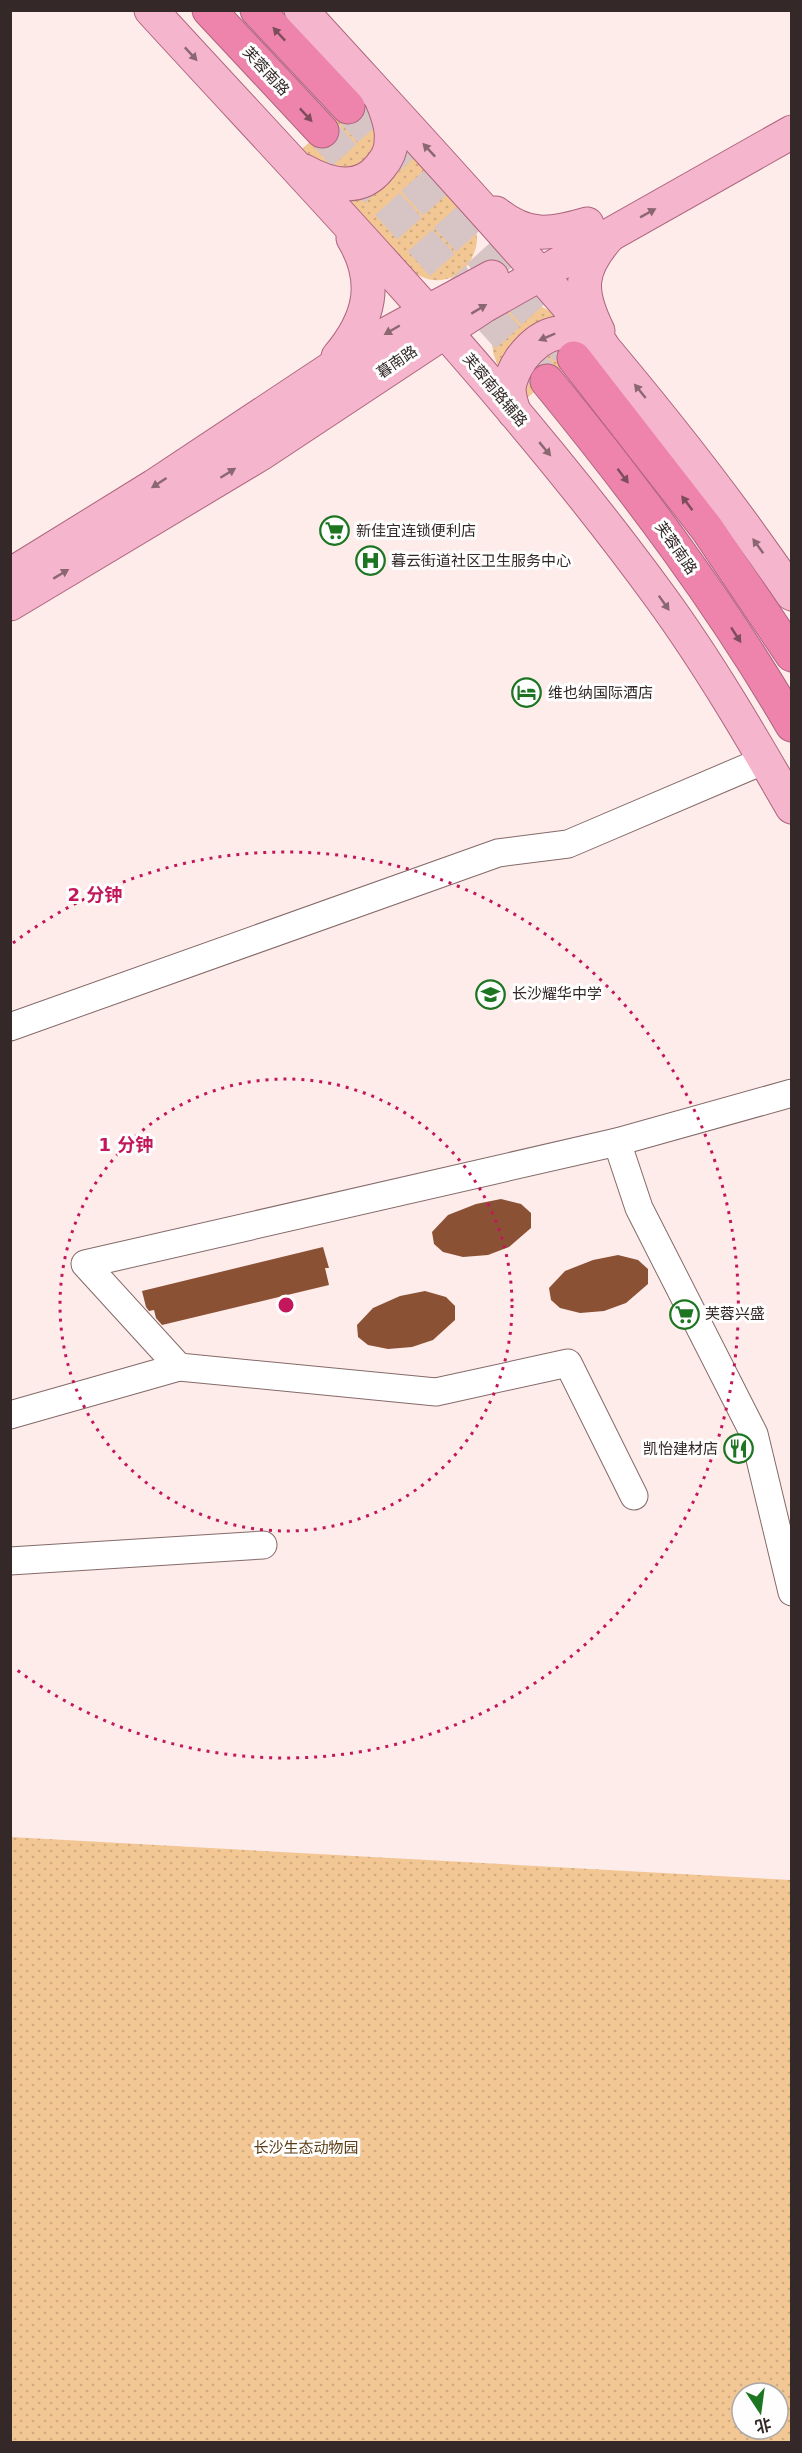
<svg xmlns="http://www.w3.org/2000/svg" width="802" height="2453" font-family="'DejaVu Sans','Noto Sans SC',sans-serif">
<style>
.park{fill:url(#park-dots);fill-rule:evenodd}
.building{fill:#8a5135}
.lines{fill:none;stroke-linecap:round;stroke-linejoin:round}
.highway-tunnel{stroke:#d6c5c4;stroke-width:33;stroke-dasharray:33 16;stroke-linecap:butt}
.minor-casing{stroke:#846a69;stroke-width:29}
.major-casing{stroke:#ad647d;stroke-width:35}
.highway-casing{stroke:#ad647d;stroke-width:35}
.minor{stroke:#fff;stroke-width:27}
.major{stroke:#f5b5cd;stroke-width:33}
.highway{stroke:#ee84ab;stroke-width:33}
.oneway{fill:#7e4d5c}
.oneway2{fill:#8b6772}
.ring{fill:none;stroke:#c2185b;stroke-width:3;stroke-dasharray:3 6}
.labels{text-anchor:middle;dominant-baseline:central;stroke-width:6;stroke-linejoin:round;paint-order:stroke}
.street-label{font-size:15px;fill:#342828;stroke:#fefefe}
.poi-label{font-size:15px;fill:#342828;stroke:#fefefe;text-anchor:start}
.park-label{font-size:15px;fill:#5c3d13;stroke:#fefefe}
.centre{fill:#c2185b;stroke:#fefefe;stroke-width:3}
.ring-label{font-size:18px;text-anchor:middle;font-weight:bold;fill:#c2185b;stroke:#fefefe;stroke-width:6;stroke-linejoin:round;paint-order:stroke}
</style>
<defs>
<pattern id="park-dots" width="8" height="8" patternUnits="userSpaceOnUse" patternTransform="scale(1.5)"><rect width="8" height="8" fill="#f3c794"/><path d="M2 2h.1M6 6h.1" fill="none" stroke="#d1ab80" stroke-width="1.8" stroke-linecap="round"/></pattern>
</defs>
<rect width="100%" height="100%" fill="#feeceb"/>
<g class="park">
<path d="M358 98 372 113 376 145 365 163 346 173 308 156 302 149Z"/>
<path d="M405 145 472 220C480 237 478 248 469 263 459 279 437 285 420 276 411 271 404 261 397 253 380 235 363 217 346 199Z"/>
<path d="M528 303C544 306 552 311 563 323L499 368C484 339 492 308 528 303Z"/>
<path d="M548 347 585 348 526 399 522 393 532 360Z"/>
<path d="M11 1837 791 1880V2442H11ZM742 2393H778V2429H742Z"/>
</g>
<g class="building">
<path d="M501 1199 521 1204 531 1213V1228L509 1247 488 1255 463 1257 443 1252 434 1244 432 1232 448 1215 476 1204Z"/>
<path d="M323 1247 329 1268H325L329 1285 162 1325 156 1318 154 1310 149 1311 146 1307 142 1291Z"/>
<path d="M618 1255 638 1260 648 1269V1284L626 1303 604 1311 580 1313 560 1308 551 1300 549 1288 565 1271 593 1260Z"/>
<path d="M425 1291 446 1297 455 1306V1320L433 1340 412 1347 388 1349 368 1345 358 1337 357 1325 373 1308 400 1296Z"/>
</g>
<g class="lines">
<g class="highway-tunnel">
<path d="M348 107 570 354"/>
<path d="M322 131 543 377"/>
</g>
<defs>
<g id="minor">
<path d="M10 1027 498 853 568 844 765 760"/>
<path d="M617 1142 639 1208 754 1434 792 1592"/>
<path d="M10 1415 179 1367"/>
<path d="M634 1496 568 1363 436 1392 179 1367 85 1264 617 1142 792 1093"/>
<path d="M10 1561 263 1545"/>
</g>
<g id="major">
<path d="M151 10C326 201 508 388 661 598 709 664 751 736 792 807"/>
<path d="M301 10C473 199 648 382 792 594"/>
<path d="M304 171C329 185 360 193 380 167 386 160 391 151 391 142 393 128 387 113 382 101"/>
<path d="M496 213C527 238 550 235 587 224"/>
<path d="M598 331C579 292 578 271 608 237"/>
<path d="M338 357C370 319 379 282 353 238"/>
<path d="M514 412C512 405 509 397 509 389 510 378 515 368 521 359 544 328 570 325 602 345"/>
<path d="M10 575 154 486 368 344 492 277"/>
<path d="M10 604 262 453 484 306 792 132"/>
</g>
<g id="highway">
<path d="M209 10 322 131"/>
<path d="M257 10 348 107"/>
<path d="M574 358 707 529 792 655"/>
<path d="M547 381C636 490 721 603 792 725"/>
</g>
</defs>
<use href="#minor" class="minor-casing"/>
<use href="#major" class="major-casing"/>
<use href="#highway" class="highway-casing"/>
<use href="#minor" class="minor"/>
<use href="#major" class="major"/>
<use href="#highway" class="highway"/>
</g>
<defs><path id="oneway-solid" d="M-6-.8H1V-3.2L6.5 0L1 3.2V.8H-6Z" transform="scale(1.5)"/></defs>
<g class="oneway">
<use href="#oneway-solid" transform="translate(279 34) rotate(-133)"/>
<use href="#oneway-solid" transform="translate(306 115) rotate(47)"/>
<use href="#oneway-solid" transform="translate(623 476) rotate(53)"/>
<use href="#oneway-solid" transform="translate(687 503) rotate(-127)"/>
<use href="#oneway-solid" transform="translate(736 635) rotate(57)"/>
</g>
<g class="oneway2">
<use href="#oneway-solid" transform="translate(191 54) rotate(47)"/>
<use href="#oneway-solid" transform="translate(429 150) rotate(-133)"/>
<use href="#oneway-solid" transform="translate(648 213) rotate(-29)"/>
<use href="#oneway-solid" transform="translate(479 309) rotate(-31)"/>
<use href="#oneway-solid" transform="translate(392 330) rotate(150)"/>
<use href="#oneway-solid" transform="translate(547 337) rotate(157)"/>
<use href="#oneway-solid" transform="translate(640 391) rotate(-129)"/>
<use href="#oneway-solid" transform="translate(545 449) rotate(50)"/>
<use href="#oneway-solid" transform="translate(228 473) rotate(-32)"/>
<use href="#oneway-solid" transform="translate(159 483) rotate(147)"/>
<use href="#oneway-solid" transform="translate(758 546) rotate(-126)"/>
<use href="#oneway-solid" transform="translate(61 574) rotate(-31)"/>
<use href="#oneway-solid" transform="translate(664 603) rotate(55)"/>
</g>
<g class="ring">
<circle cx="286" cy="1305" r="226"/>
<path d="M13 943A453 453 0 1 1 13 1667"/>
</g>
<defs>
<symbol id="supermarket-ring" viewBox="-11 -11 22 22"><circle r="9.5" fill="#fefefe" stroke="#1d7522" stroke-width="1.5"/><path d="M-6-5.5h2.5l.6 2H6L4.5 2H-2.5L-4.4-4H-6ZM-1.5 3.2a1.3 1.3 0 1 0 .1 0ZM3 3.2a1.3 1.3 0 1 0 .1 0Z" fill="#1d7522"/></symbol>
<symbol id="hospital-ring" viewBox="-11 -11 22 22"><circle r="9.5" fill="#fefefe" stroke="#1d7522" stroke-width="1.5"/><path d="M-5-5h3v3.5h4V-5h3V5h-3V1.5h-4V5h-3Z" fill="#1d7522"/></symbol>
<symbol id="hotel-ring" viewBox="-11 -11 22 22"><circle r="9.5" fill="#fefefe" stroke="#1d7522" stroke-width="1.5"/><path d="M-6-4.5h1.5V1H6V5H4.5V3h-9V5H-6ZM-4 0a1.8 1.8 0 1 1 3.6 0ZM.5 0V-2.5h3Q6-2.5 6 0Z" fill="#1d7522"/></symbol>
<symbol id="school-ring" viewBox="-11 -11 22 22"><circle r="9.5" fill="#fefefe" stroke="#1d7522" stroke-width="1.5"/><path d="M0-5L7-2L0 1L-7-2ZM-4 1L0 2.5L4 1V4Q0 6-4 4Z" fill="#1d7522"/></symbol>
<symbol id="restaurant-ring" viewBox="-11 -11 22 22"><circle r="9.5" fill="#fefefe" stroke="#1d7522" stroke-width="1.5"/><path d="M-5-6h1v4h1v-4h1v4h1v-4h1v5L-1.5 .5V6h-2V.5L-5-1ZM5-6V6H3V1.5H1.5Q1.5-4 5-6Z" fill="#1d7522"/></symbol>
</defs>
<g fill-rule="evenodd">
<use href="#supermarket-ring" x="318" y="514" width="33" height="33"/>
<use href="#hospital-ring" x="354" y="544" width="33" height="33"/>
<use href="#hotel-ring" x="510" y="676" width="33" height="33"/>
<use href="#school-ring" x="474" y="978" width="33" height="33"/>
<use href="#supermarket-ring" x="668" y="1298" width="33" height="33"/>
<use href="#restaurant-ring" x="722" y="1432" width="33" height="33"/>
</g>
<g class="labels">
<g class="street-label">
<text transform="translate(266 71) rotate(47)">芙蓉南路</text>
<text transform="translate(397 362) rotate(-34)">暮南路</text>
<text transform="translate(495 390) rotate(50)">芙蓉南路辅路</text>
<text transform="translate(676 548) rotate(55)">芙蓉南路</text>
</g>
<g class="poi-label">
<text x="356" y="531">新佳宜连锁便利店</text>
<text x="391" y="561">暮云街道社区卫生服务中心</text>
<text x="548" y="693">维也纳国际酒店</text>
<text x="512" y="994">长沙耀华中学</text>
<text x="705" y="1314">芙蓉兴盛</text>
<text x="718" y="1449" text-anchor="end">凯怡建材店</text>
</g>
<g class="park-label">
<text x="306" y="2148">长沙生态动物园</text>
</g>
</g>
<circle cx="286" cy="1305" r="9" class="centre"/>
<g class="ring-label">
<text x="95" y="901">2 分钟</text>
<text x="126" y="1151">1 分钟</text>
</g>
<rect width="802" height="2453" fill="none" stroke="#342828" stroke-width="24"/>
<g transform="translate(760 2411) rotate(167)"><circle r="28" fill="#fefefe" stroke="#ada8a8" stroke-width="1.5"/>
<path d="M0-4.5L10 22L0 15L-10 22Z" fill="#1d7522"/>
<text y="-9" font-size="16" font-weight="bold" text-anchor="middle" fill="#342828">北</text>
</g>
</svg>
